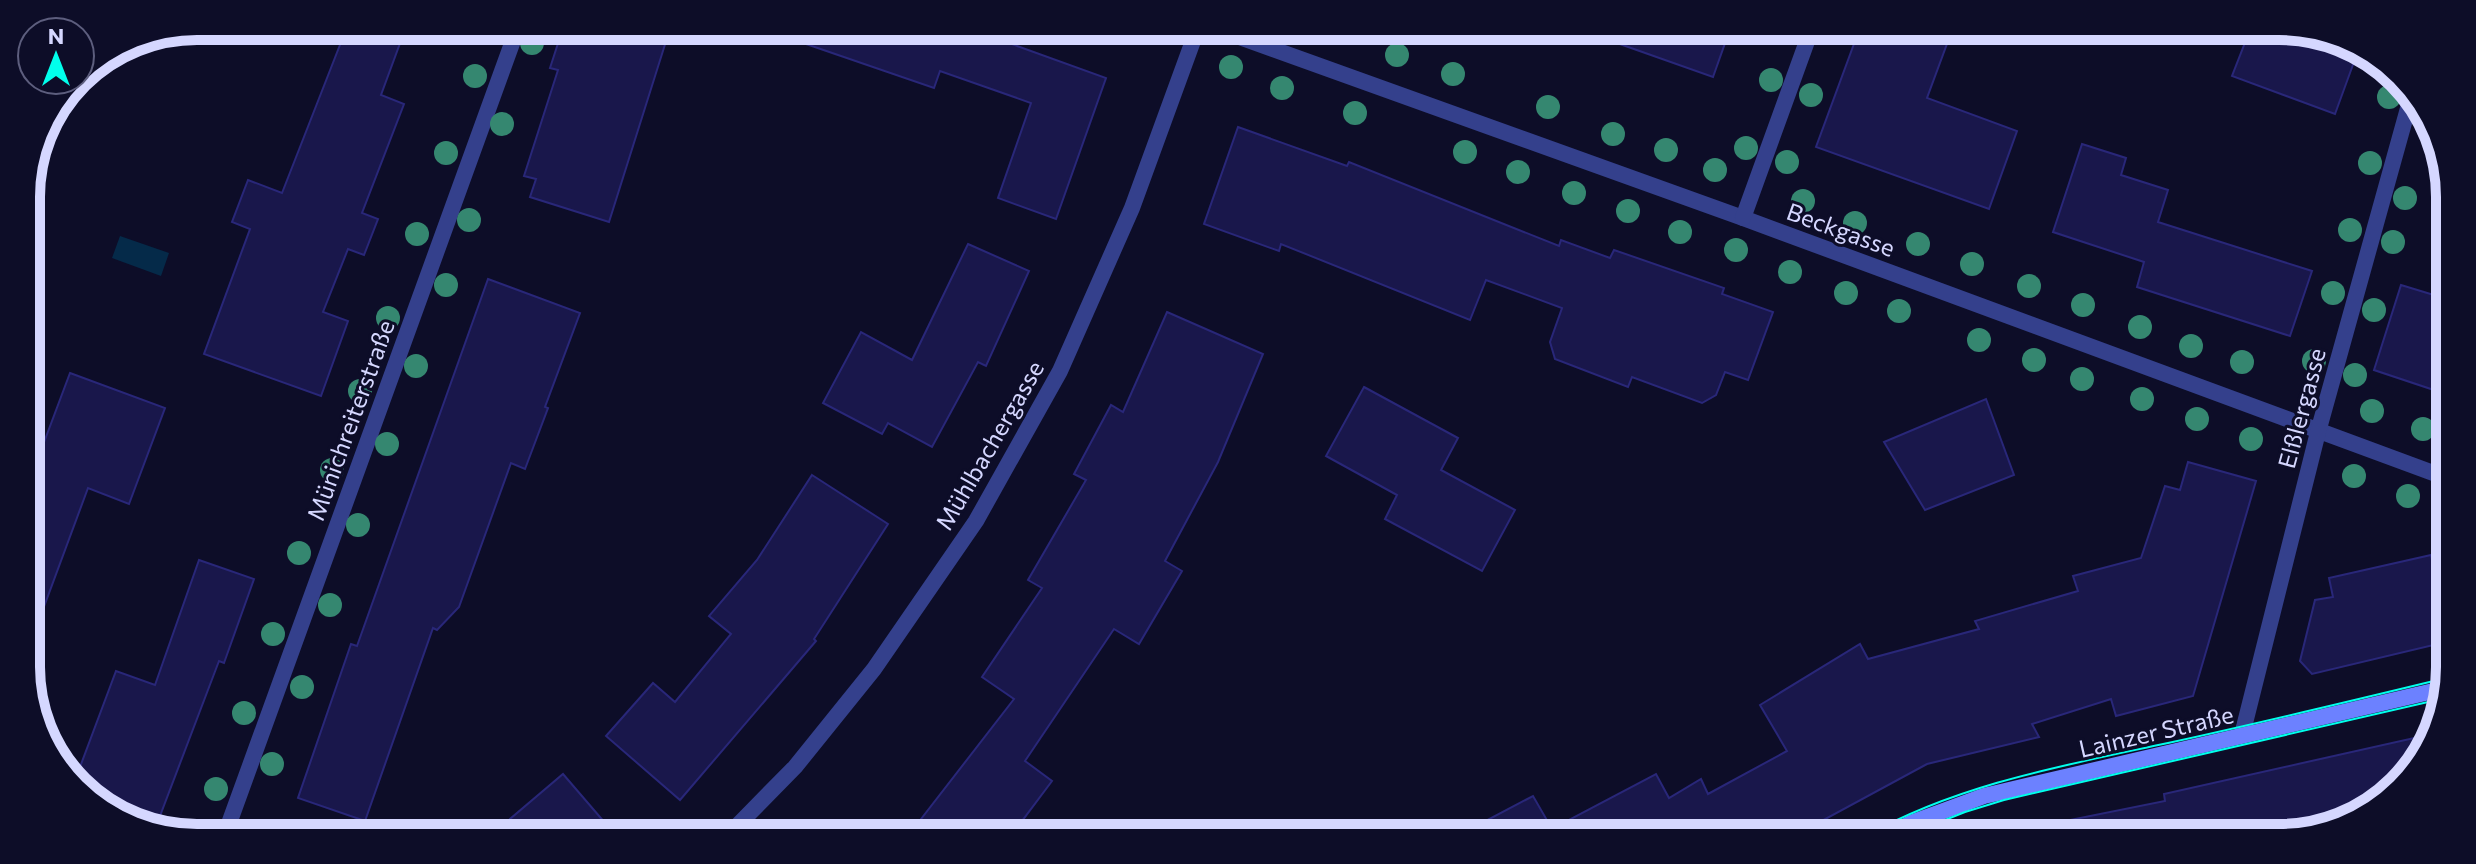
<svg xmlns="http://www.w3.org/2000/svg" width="2476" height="864" font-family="Commissioner,sans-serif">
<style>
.water{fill:#052a49}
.building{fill:#19174b;stroke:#292779;stroke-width:2}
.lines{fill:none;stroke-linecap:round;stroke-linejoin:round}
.minor{stroke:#34408c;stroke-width:16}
.secondary{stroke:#6c81ff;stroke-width:16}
.tram{stroke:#01ffec;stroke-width:2}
.tree{fill:#358770}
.labels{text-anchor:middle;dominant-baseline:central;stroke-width:6;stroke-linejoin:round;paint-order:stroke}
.street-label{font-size:24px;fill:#d5d7ff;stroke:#0d0d28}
.rim{fill:none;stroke:#d5d7ff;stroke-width:10}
</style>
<rect width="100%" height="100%" fill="#0d0d28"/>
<path class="water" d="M120 236 169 253 161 276 112 258Z"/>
<g class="building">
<path d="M347 27H406L381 95 404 104 362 213 378 219 364 255 348 249 323 312 348 321 321 396 204 354 250 229 232 222 248 180 282 193Z"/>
<path d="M563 28H647L668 35 609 222 530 197 536 179 524 176 558 70 550 68Z"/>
<path d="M778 28 970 29 1106 78 1056 219 998 198 1031 103 940 71 934 88 777 34Z"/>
<path d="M1601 32H1729L1713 77 1600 37Z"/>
<path d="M1858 33H1951L1927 98 2017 131 1989 209 1816 147Z"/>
<path d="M2248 35H2334L2358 51 2335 114 2232 76Z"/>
<path d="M1238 127 1347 166 1349 162 1559 246 1561 240 1610 258 1614 250 1724 288 1722 294 1773 312 1748 380 1725 372 1716 395 1702 403 1632 377 1628 387 1555 359 1550 342 1562 308 1486 280 1470 320 1281 244 1279 251 1204 224Z"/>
<path d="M2082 144 2126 158 2121 175 2168 190 2158 222 2312 271 2290 336 2137 287 2144 262 2053 232Z"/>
<path d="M968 244 1029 271 986 366 978 362 932 447 888 423 882 434 823 403 861 332 912 360Z"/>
<path d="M488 279 580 313 545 407 548 408 525 469 511 463 459 607 437 630 433 628 365 821 298 798 351 644 357 646Z"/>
<path d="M2401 285 2447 299 2446 394 2374 370Z"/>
<path d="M1167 312 1263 354 1218 462 1165 561 1182 571 1139 644 1114 629 1025 761 1052 781 1013 833 911 832 1014 699 982 677 1042 588 1028 580 1086 480 1074 474 1111 405 1123 412Z"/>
<path d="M70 373 165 408 129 504 88 488 32 639H29L28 485Z"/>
<path d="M1364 387 1458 438 1441 470 1515 510 1482 571 1385 519 1397 495 1326 456Z"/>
<path d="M1986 399 2014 475 1925 510 1884 442Z"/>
<path d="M2188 462 2256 481 2193 696 2116 716 2111 699 2032 724 2039 737 1927 764 1794 836 1461 834 1533 796 1552 829 1656 774 1669 798 1701 779 1708 794 1787 751 1760 705 1860 644 1868 659 1979 629 1975 621 2078 591 2073 576 2141 558 2165 486 2180 490Z"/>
<path d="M812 475 888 524 814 639 816 641 680 800 606 736 653 683 675 702 731 634 709 616 757 560Z"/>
<path d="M2431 555 2435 575 2443 572 2442 643 2312 674 2300 661 2315 600 2333 597 2329 578Z"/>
<path d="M199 560 254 579 224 663 219 661 155 829H142L74 783 116 671 155 685Z"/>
<path d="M2432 734 2384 802 2290 838 2062 837 2060 822 2165 801 2164 794Z"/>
<path d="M563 774 612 831 497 830Z"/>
</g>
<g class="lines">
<g class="minor">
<path d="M1220 30 1743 218 2444 477"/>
<path d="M1743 218 1810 33"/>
<path d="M2242 735 2318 432 2412 94"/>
<path d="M227 829 518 27"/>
<path d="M732 831 795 767 874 669 976 521 1060 371 1132 208 1197 30"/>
</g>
<path class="secondary" d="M1888 836 1911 823 1984 796 2442 689"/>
<g class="tram">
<path d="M1866 836C1958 784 2066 765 2168 743 2260 723 2351 701 2442 679"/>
<path d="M1905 836 1965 812 2004 800 2441 699"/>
</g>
</g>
<g class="tree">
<circle cx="532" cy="43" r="12"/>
<circle cx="1397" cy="55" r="12"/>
<circle cx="1231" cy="67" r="12"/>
<circle cx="1453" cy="74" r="12"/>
<circle cx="475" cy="76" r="12"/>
<circle cx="1771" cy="80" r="12"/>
<circle cx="1282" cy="88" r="12"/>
<circle cx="1811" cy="95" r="12"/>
<circle cx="2389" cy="97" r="12"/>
<circle cx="1548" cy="107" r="12"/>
<circle cx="1355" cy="113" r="12"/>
<circle cx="502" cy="124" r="12"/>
<circle cx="1613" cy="134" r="12"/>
<circle cx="1746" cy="148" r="12"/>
<circle cx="1666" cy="150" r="12"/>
<circle cx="1465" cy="152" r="12"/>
<circle cx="446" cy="153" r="12"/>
<circle cx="1787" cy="162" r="12"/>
<circle cx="2370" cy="163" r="12"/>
<circle cx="1715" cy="170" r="12"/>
<circle cx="1518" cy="172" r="12"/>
<circle cx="1574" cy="193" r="12"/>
<circle cx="2405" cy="198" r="12"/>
<circle cx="1803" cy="201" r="12"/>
<circle cx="1628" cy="211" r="12"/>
<circle cx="469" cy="220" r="12"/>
<circle cx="1855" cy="223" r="12"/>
<circle cx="2350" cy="230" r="12"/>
<circle cx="1680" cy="232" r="12"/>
<circle cx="417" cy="234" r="12"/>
<circle cx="2393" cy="242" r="12"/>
<circle cx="1918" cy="244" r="12"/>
<circle cx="1736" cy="250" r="12"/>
<circle cx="1972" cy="264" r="12"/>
<circle cx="1790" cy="272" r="12"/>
<circle cx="446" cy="285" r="12"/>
<circle cx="2029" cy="286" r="12"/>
<circle cx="1846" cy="293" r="12"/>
<circle cx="2333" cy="293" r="12"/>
<circle cx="2083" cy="305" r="12"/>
<circle cx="2374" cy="310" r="12"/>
<circle cx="1899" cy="311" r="12"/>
<circle cx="388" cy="318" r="12"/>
<circle cx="2140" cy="327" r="12"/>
<circle cx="1979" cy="340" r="12"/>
<circle cx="2191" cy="346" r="12"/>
<circle cx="2034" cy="360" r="12"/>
<circle cx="2314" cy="361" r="12"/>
<circle cx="2242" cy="362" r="12"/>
<circle cx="416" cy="366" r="12"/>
<circle cx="2355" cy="375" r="12"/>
<circle cx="2082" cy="379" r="12"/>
<circle cx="360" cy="391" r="12"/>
<circle cx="2142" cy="399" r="12"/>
<circle cx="2372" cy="411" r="12"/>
<circle cx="2197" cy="419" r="12"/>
<circle cx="2423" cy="429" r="12"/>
<circle cx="2251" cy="439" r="12"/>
<circle cx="387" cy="444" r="12"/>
<circle cx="332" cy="470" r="12"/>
<circle cx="2354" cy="476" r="12"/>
<circle cx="2408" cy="496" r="12"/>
<circle cx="358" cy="525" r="12"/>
<circle cx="299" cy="553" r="12"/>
<circle cx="330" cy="605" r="12"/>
<circle cx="273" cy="634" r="12"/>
<circle cx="302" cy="687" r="12"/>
<circle cx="244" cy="713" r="12"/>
<circle cx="272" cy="764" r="12"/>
<circle cx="216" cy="789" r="12"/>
</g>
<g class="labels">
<g class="street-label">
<text transform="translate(1841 229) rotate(20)">Beckgasse</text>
<text transform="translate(2301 408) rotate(-75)">Elßlergasse</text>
<text transform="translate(350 420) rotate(-70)">Münichreiterstraße</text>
<text transform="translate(989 445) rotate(-60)">Mühlbachergasse</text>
<text transform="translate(2156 731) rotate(-13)">Lainzer Straße</text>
</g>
</g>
<path d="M0 0H2476V864H0ZM197 40H2279A157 157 0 0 1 2436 197V667A157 157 0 0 1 2279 824H197A157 157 0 0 1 40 667V197A157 157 0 0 1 197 40Z" fill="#0d0d28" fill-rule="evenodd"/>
<path class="rim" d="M197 40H2279A157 157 0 0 1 2436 197V667A157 157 0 0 1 2279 824H197A157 157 0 0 1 40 667V197A157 157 0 0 1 197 40Z"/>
<g transform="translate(56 56)"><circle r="38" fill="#0d0d28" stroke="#5d5e7e" stroke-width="2"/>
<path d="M0-6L14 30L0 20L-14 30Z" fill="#01ffec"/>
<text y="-12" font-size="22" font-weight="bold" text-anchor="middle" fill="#d5d7ff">N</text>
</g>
</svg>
